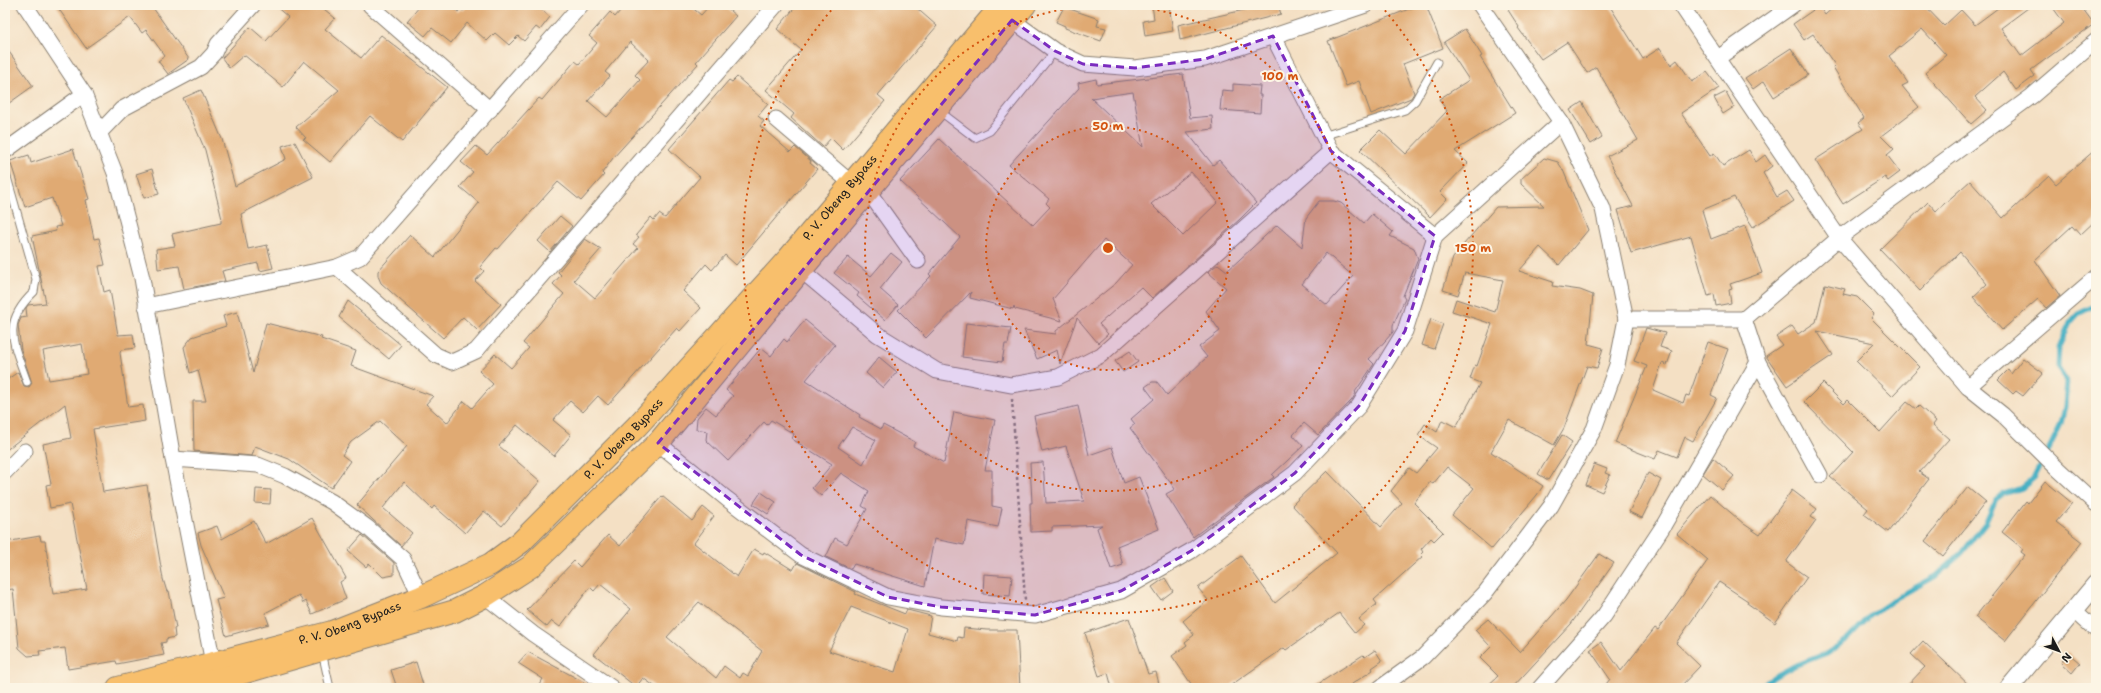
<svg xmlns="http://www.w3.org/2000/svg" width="2101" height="693" font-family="'Shantell Sans',sans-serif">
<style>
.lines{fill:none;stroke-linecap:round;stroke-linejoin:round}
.stream{stroke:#44afc3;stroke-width:5}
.building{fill:#e0aa73;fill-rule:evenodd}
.service-casing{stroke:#887e70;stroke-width:9}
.minor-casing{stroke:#887e70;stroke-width:17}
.tertiary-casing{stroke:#887e70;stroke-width:20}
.trunk-casing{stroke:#887e70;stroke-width:24}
.path{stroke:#887e70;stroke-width:2.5;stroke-dasharray:3 3;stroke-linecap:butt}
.service{stroke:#fff;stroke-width:7}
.minor{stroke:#fff;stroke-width:15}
.tertiary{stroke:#fff;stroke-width:18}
.trunk{stroke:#f8bf6c;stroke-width:22}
.marked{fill:#7b2cbf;fill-opacity:0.2;stroke:#7b2cbf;stroke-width:3;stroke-dasharray:8 5;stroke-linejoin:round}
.ring{fill:none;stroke:#d4530e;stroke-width:2;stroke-dasharray:2 4}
.labels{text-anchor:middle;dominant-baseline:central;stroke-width:4;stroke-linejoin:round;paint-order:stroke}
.street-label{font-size:12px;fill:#1c1c1c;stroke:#fcf5e5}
.centre{fill:#d4530e;stroke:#fcf5e5;stroke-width:2}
.ring-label{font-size:12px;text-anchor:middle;font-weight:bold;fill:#d4530e;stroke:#fcf5e5;stroke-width:4;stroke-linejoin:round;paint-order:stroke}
</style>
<rect width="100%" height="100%" fill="#fcf5e5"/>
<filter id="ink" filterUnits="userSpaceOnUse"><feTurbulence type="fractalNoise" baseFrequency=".025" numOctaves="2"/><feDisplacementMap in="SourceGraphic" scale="8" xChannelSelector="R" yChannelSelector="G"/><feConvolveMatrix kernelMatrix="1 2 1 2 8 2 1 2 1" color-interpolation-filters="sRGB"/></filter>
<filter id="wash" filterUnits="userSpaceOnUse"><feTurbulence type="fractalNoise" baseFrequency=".012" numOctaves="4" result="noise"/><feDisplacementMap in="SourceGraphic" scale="16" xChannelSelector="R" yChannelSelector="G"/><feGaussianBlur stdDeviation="0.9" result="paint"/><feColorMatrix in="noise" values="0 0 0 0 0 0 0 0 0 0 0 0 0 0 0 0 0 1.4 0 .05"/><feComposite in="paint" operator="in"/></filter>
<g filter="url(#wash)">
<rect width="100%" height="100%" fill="#f4e0c4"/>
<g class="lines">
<path class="stream" d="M1759 688 1768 680 1794 666 1827 653 1848 639 1870 616 1898 597 1936 576 1962 553 1986 522 1996 499 2003 494 2022 488 2035 477 2061 424 2065 406 2067 381 2058 367 2059 347 2070 323 2078 314 2096 305"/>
</g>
<g id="blocks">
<g class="building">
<path d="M56 5H151L189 59 168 74 158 61 165 56 146 30 142 33 130 17 86 48Z"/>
<path d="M274 5H319L335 18 325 29 361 58 381 35 447 87 402 142 370 116 330 162 303 139 306 138 296 127 339 90 304 61 283 87 244 55 229 68 222 58 250 27 266 41 288 17Z"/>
<path d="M421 5H451L458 12 461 9 463 11 468 5H536L550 17 540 30 536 27 524 41 518 36 509 45 495 33 487 41 467 23 451 43 432 28 425 36 407 21Z"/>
<path d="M625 5H689L701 15 710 5H723L736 16 696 62 698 64 613 158 602 173 604 175 581 201 558 182 498 249 496 248 480 267 484 271 475 281 501 304 477 330 463 317 443 338 381 283 378 276V271L410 235 435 257 479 203 460 187 473 172 461 162 476 146 487 155 539 98 542 100 575 61 579 64 597 43 589 36 610 12 615 17ZM630 42 649 60 635 75 640 80 607 117 588 101 610 76 605 72Z"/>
<path d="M797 5H913L937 26 878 95 885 101 843 150 831 138 823 147 791 118 794 114 766 90 801 50 777 29Z"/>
<path d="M1152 5H1169L1173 31 1145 36 1143 21 1154 19Z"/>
<path d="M1266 5H1278L1281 14 1180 40 1178 25Z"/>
<path d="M1419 5H1426L1443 48 1403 64 1414 93 1411 98 1371 114 1359 81 1346 86 1328 41Z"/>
<path d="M1515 5H1609L1643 59 1660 48 1671 65 1677 60 1692 82 1707 72 1719 88 1681 113 1710 156 1714 153 1723 166 1749 150 1756 162 1765 155 1772 166 1763 173 1777 197 1787 191 1794 201 1753 227 1734 197 1702 210 1711 239 1745 226 1762 273 1730 284 1732 289 1729 290 1731 303 1716 306 1714 294 1708 296 1691 236 1631 253 1618 210 1633 206 1607 156 1638 140 1596 67 1587 73 1567 42 1541 59 1518 28 1519 27 1508 10Z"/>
<path d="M1836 5H1924L1944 26 1961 10 1975 25 2002 5H2032L2001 28 2021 56 2064 23 2051 5H2080L2094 24 2031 70 2035 76 2016 90 2003 72 1975 97 1987 110 1971 124 1925 73 1946 55 1922 29 1889 56 1908 83 1902 86 1919 107 1881 136 1894 149 1887 155 1900 172 1888 181 1885 177 1843 204 1815 160 1863 129 1858 123 1864 118 1833 67 1835 65 1813 34 1804 40 1793 24 1819 6 1825 15Z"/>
<path d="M1064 7 1099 19 1097 26 1106 28 1101 41 1065 28V26L1056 22Z"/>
<path d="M1465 29 1482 56 1480 57 1515 113 1455 151 1468 163 1440 192 1447 199 1430 217 1360 150 1380 130 1406 154 1447 111 1439 99 1469 80 1444 42Z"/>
<path d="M5 46 33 86 5 106Z"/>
<path d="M1791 48 1808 75 1774 97 1764 81 1753 89 1745 78Z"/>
<path d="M1183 74 1190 118 1212 116 1213 129 1187 132 1213 165 1219 160 1256 203 1240 219 1152 298 1141 287 1099 324 1108 334 1098 343 1077 318 1060 364 1057 350 1037 359 1024 330 1056 334V331L1116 283 1132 265 1104 240 1053 299 1062 321 1015 309 1014 306 1013 309 970 298 971 292 926 338 898 310 931 276 929 274 960 237 900 181 939 139 1033 225 1050 207 1046 203 1049 199 1009 165 1079 88 1078 83 1096 79 1097 84ZM1133 92 1143 147 1091 98ZM1191 172 1218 202 1183 236 1151 204Z"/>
<path d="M737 77 768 104 758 116 764 121 760 126 790 152 795 147 811 161 810 163 817 169 736 265 725 255 712 270 706 264 683 291 701 308 680 331 677 328 608 405 598 396 583 412 570 401 553 420 571 435 554 456 517 425 499 446 540 481 502 526 484 511 465 533 434 506 432 509 404 482 383 508 412 533 401 546 357 505 407 446 380 421 351 442 342 455 350 461 331 488 289 459 255 446 252 456 194 451 193 401H206L198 370 190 373 184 347 192 337 226 326 223 316 237 312 253 373 266 323 322 337 321 339 356 351 351 366 433 396 426 404 447 423 464 401 472 408 493 384 479 371 495 354 511 368 529 348 523 343 564 294 553 284 561 275 558 272 585 239 601 249 574 280 595 298 638 248 633 244 639 237 636 235 651 217 654 220 659 214 665 218 700 177 669 149 729 80 732 82Z"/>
<path d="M1233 84 1260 86 1259 95H1261L1260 113 1220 110 1222 90 1233 91Z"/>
<path d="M201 90 222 139 235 186 286 159 282 146 295 142 313 177 241 214 248 249 267 245 273 268 260 271 258 263 222 271 225 281 184 289 179 266 158 269 156 249 175 246 172 234 221 223V219H222L205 150 183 98Z"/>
<path d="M1726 92 1734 107 1723 114 1714 98Z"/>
<path d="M1582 102 1602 137 1591 144 1570 110Z"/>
<path d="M73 149 89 199 86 200 94 239 99 238 105 265 99 266 104 292 110 290 118 335 133 334 135 348 121 350 120 353 128 407 143 405 145 421 93 429 103 492 147 485 163 579 167 592 169 591 176 628H174L175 637 166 639V642L161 643 164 655 117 664 116 661 68 669 65 648 39 651 40 655 28 656 19 648 13 589 5 590V542L40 536 41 541H45L53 594 87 589 70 504 50 508 46 485 51 484 43 444 71 438 65 404 5 451V381L18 372 24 386 29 387 32 383 21 350 18 325 21 318 27 317 26 308 28 305 46 303 32 236 56 231 55 227 61 226 52 198 25 207 10 161 29 155 31 163ZM82 344 87 374 49 380 43 351Z"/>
<path d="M2096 149V220L2080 235 2072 226 2035 260 2060 296 2046 308 2038 299 2002 330 1973 297 1987 284 1960 252 1920 291 1880 249 1928 202 1936 211 1970 181 2003 218 2049 176 2056 184Z"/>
<path d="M1544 158 1558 162 1563 170 1588 230 1559 265 1540 247 1519 271 1553 282 1552 286 1580 290 1593 295 1588 344 1603 348 1597 368 1587 366 1564 428 1554 445 1509 420 1491 452 1543 486 1537 495 1492 549 1452 515 1474 488 1447 467 1433 484 1430 482 1414 503 1443 532 1434 541 1431 538 1421 549 1423 552 1421 554 1423 556 1374 600 1377 604 1359 619 1364 625 1355 633 1339 613 1286 650 1284 648 1227 688H1194L1172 656 1187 645 1185 642 1194 635 1183 621 1208 600 1198 588 1241 556 1275 603 1337 553 1292 505 1327 471 1381 527 1402 503 1391 491 1409 468 1416 473 1437 448 1418 435 1425 424 1437 432 1442 420 1456 427 1480 383 1470 379 1475 365 1477 366 1492 324 1452 311 1456 299 1495 312 1503 280 1465 273 1458 295 1443 290 1453 258 1464 244 1496 207 1544 206 1521 184V179Z"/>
<path d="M152 169 159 194 144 198 136 174Z"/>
<path d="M1319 201H1334L1341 203 1364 223 1372 214 1393 232 1390 236 1414 248 1418 259 1403 296 1405 299 1393 325V332L1369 359 1374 364 1355 392 1356 393 1352 400 1318 435 1304 423 1293 435 1303 446 1272 475 1274 477 1193 537 1166 494 1175 489 1130 428 1135 424 1131 419 1154 399 1145 387 1152 382H1157L1167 395 1207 357 1199 347 1220 331 1206 311 1226 288 1208 272 1218 264 1227 271 1277 225 1302 247 1306 218ZM1326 253 1353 276 1327 305 1302 284Z"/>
<path d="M560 216 572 226 550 252 538 241Z"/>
<path d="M891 253 902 262 880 289 898 305 885 320 857 296 859 293 834 273 848 257 871 276Z"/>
<path d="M1825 284 1845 289 1843 294 1857 297 1874 314 1871 318 1920 367 1892 396 1856 361 1874 343 1817 331 1833 355 1787 386 1766 356 1782 345 1776 337 1792 326 1798 334 1816 322Z"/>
<path d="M348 301 401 345 389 359 339 317Z"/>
<path d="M1431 319 1443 324 1434 349 1422 345Z"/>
<path d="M805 320 835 345 806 380 860 415 859 417 881 429 883 425 915 442 913 446 944 463 954 412 995 420 985 470H992V506L1002 508 998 527 968 521 964 545 934 539 925 586 854 564 851 569 826 557 835 538 847 544 867 509 862 506 869 491 841 473 821 496 812 488 832 464 792 439 794 434 771 420 767 425 764 422 728 461 706 440 707 431 696 429 697 418 706 407 716 415 733 396 726 390 761 348 771 356 784 339 787 342ZM852 427 876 440 863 464 838 447Z"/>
<path d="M966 323 1011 328 1008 344H1005L1002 362 962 357Z"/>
<path d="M1646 328 1665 333 1660 347 1672 351 1667 365 1662 363 1653 390 1683 403 1686 395 1689 396 1708 342 1728 349 1711 395 1717 398 1693 441 1685 437 1677 457 1659 450 1655 459 1615 443 1647 366 1634 361Z"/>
<path d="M1130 351 1138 362 1123 372 1115 361Z"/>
<path d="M879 357 897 372 883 388 866 373Z"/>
<path d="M2023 358 2043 373 2023 396 2016 391 2013 394 1998 380 2008 370 2011 374Z"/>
<path d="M1823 383 1844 404 1848 400 1880 432 1907 402 1916 409 1919 406 1936 421 1933 425 1949 439 1919 472 1929 479 1888 532 1864 514 1868 509 1830 477 1853 452 1804 402Z"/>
<path d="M1078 406 1089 455 1112 447 1124 483 1139 477 1159 529 1117 546 1123 565 1111 569 1097 528 1102 525 1052 527V531L1031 532 1030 503H1032L1030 463 1043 462 1046 503 1084 501 1066 446 1042 452 1034 416Z"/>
<path d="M1562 435 1572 442 1548 480 1538 474Z"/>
<path d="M1713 458 1734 476 1722 490 1703 474Z"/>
<path d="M1594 464 1607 469 1605 473 1610 475 1602 492 1586 485Z"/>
<path d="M1648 473 1661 480 1642 518 1629 512Z"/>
<path d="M2045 481 2072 503 2056 522 2082 542 2005 641 1975 617 2025 555 2021 552 2023 549 2002 532 2026 501 2028 503Z"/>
<path d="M1968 487 1986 502 1943 556 1925 541Z"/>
<path d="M256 489 271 490 270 504 255 503Z"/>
<path d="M1792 490 1817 509 1811 517 1816 520 1786 562 1807 577 1775 623 1747 603 1748 601 1719 582 1676 643 1700 666 1679 688H1603L1610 679 1590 650 1601 642 1621 671 1655 628 1658 630 1708 560 1677 534 1710 495 1744 524 1760 535Z"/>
<path d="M761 492 776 502 768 514 753 504Z"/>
<path d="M662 496 692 521 703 507 714 516 694 543 737 577 754 549 763 554 764 552 793 570 797 563 856 592 855 594 905 614 907 610 931 616 928 633 957 641 958 637 963 638 964 628 987 630H1017L1020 688H892L882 685 881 688H657L643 678 636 687 594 654 631 609 600 584 594 591 590 587 560 627 552 621 547 627 527 610 574 561 580 567 608 535 620 546ZM699 602 762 651 748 676 743 673 740 678 724 666 716 678 667 637ZM851 607 908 629 895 672 829 651Z"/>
<path d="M312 518 346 578 340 582 346 599 312 614 306 601 303 603 299 595 265 613 269 624 226 636 216 600 224 598 201 545 198 533 217 526 222 539 254 521 266 544Z"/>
<path d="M362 535 394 563V575L383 577 369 563 366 567 348 551Z"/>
<path d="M1599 554 1614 563 1571 624 1512 688H1485L1498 676 1480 658 1491 647 1475 630 1488 619 1520 652 1566 600Z"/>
<path d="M984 574 1012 576 1010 596 983 594Z"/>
<path d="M1165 578 1173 591 1161 600 1152 587Z"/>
<path d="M1129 618 1148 674 1156 672 1160 688H1112L1108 673 1099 676 1085 633Z"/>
<path d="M1923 641 1972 688H1905L1925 667 1911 654Z"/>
<path d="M1375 650 1382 661 1372 668 1373 670 1346 688H1312L1363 655 1365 657Z"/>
<path d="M528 652 595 688H537L543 679 518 663Z"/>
<path d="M2068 653 2080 663 2072 673 2061 663Z"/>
<path d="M416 662 424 688H397L391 670Z"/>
</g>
</g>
</g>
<g filter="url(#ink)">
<use href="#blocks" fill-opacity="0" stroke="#887e70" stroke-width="1"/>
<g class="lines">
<defs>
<g id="service">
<path d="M938 110 975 138 990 131 1055 51"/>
<path d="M1323 136 1405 110 1415 101 1437 62"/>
<path d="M5 170 36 279 34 292C0 324 14 344 27 382"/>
<path d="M322 652 330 688"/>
</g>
<g id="minor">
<path d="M25 5 84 94 115 173 142 278 173 459 213 663"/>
<path d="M370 5 490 110"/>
<path d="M1681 5 1839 238 1968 387 2003 415 2059 470 2096 504"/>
<path d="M1012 20 1055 51 1083 64 1135 68 1205 59 1366 5"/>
<path d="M1273 36 1331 151 1435 236"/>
<path d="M1718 58 1793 5"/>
<path d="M776 119 851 183"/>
<path d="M99 133 122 109 201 67 214 53 218 44 253 5"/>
<path d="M5 151 84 94"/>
<path d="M868 191 918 261"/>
<path d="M337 267 436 355 452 362 476 351 776 5"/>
<path d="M801 270 877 334 937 371 1011 385 1058 377 1101 355 1331 151"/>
<path d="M146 306 337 267 360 257 581 5"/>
<path d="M1626 319H1744L1839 238 2032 96 2096 41"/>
<path d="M1744 319 1758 362 1820 475"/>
<path d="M1968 387 2096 277"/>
<path d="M658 443 727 499 801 555 888 597 941 607 1035 615 1121 591 1191 551 1295 473 1359 406 1405 331 1435 236 1561 122"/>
<path d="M173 459 258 465 285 476 332 502 368 528 403 559 421 597"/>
<path d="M5 472 25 451"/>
<path d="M485 596 533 634 612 688"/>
<path d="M2075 611 2096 630"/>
<path d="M1380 688 1423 657 1485 593 1551 506 1594 429 1617 365 1626 319 1603 209 1561 122 1480 5"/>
<path d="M1540 688 1604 616 1662 528 1758 362"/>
</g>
<path id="tertiary" d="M2009 688 2096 584"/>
<g id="trunk">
<path id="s1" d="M118 688 332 632 421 597 491 564 521 542 637 426 788 259 1002 5"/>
<path d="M182 688 235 675 455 611 485 596 530 567 658 443 801 270 1025 5"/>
</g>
</defs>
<use href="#service" class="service-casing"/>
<use href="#minor" class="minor-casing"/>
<use href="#tertiary" class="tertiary-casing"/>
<use href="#trunk" class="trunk-casing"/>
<path class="path" d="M1012 399 1025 600"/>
<use href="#service" class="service"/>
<use href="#minor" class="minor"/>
<use href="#tertiary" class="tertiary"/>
<use href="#trunk" class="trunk"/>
</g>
</g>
<path class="marked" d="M1012 20 1055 51 1083 64 1135 68 1205 59 1273 36 1331 151 1435 236 1405 331 1359 406 1295 473 1191 551 1121 591 1035 615 941 607 888 597 801 555 658 443Z"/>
<circle cx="1108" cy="248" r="122" fill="#d4530e" fill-opacity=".12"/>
<g class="ring">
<circle cx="1108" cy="248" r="122"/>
<path d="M1110 5A243 243 0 1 1 1106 5"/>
<path d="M1381 6A365 365 0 1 1 835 6"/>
</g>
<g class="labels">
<g class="street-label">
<text stroke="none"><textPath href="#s1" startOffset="901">P. V. Obeng Bypass</textPath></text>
<text stroke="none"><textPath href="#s1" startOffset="577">P. V. Obeng Bypass</textPath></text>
<text stroke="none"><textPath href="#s1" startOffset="241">P. V. Obeng Bypass</textPath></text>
</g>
</g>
<circle cx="1108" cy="248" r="6" class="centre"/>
<g class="ring-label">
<text x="1280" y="80">100 m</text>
<text x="1108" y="130">50 m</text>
<text x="1473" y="252">150 m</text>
</g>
<rect width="2101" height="693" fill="none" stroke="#fcf5e5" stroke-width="20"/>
<g transform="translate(2059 651) rotate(131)" stroke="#fcf5e5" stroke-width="3" paint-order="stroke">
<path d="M0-3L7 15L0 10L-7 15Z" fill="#1c1c1c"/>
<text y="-6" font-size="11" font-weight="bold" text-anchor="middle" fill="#1c1c1c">N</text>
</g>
</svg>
